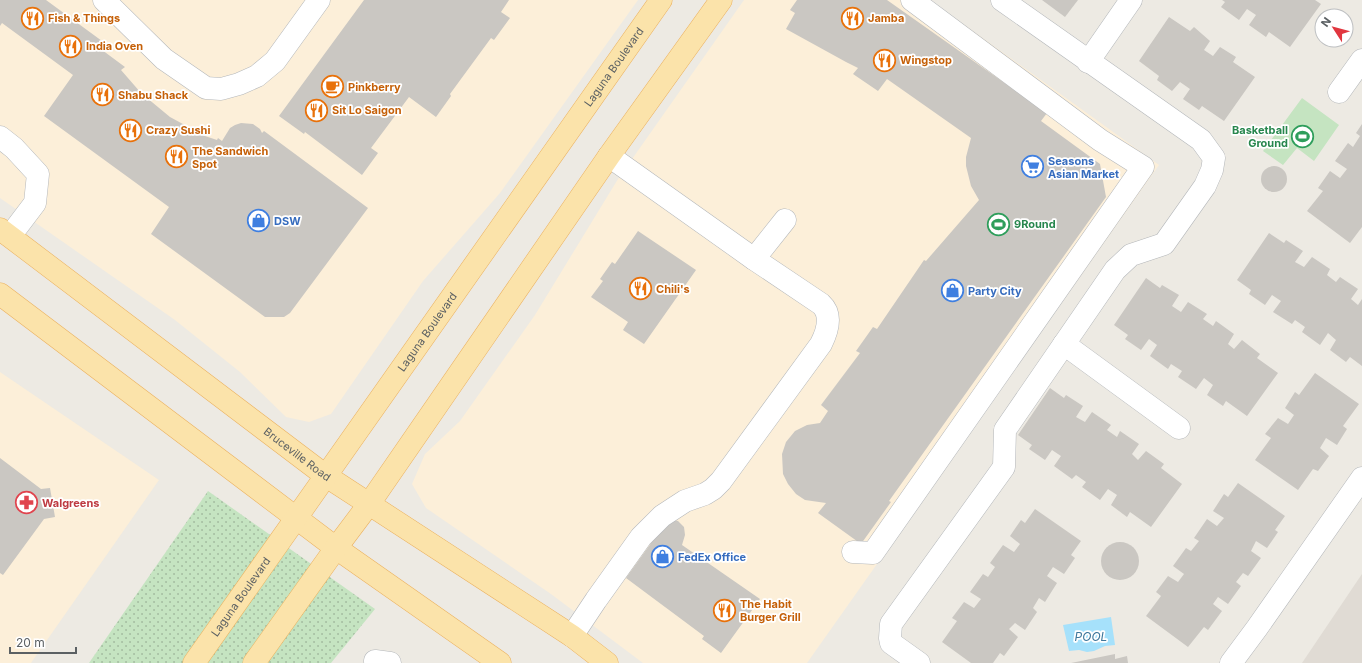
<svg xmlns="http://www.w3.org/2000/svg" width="1362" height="663" font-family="Inter,sans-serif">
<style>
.commercial{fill:#fcefd9}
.education{fill:#e0dbd4}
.green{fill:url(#green-dots)}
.pitch{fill:#c5e4c1}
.water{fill:#a6e1fb}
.building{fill:#cac7c2}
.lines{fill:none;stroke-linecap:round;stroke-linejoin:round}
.minor-casing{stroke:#b4b7ba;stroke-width:23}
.major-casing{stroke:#ebb15f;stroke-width:23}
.minor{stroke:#fff;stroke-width:22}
.major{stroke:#fbe3aa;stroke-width:22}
.labels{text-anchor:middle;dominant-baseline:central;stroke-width:3.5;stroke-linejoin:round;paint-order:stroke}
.food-label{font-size:11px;font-weight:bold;fill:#c56008;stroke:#fff;text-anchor:start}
.street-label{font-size:11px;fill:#5b6063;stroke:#fff}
.leisure-label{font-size:11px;font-weight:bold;fill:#27864d;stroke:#fff;text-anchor:end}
.shop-label{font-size:11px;font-weight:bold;fill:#366cbe;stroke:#fff;text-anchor:start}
.health-label{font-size:11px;font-weight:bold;fill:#be3a42;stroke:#fff;text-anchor:start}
.water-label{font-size:12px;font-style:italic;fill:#3e779b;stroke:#fff}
</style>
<defs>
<pattern id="green-dots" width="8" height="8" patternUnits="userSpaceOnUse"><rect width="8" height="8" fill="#c5e4c1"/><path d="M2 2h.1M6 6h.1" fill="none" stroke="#a3bca0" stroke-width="1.8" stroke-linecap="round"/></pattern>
</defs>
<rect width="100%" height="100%" fill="#edeae3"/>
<g class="commercial">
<path d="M0 0H638L500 193 423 281 331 414 309 422 286 417 240 372 175 320 0 198Z"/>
<path d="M744 0H930L1159 165 807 663H643L551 594 426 508 412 484 425 454 460 421 535 315 618 179Z"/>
<path d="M0 372 159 480 31 663H0Z"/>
</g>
<path class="education" d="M1362 574V663H1302Z"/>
<path class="green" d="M208 491 375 609 331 663H89Z"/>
<path class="pitch" d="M1302 98 1339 125 1314 161 1297 148 1283 165 1263 151Z"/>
<path class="water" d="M1111 617 1115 645 1105 646 1094 651 1087 652 1079 650 1069 651 1063 625Z"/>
<g class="building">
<path d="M0 0H46L102 41 98 47 125 67 121 70 141 93 170 117 205 136 217 140 218 138 222 141 230 128 235 125 241 123 253 124 260 129 262 133 264 131 368 208 290 313 284 317H265L151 234 169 207 44 116 73 75 2 23 0 26Z"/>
<path d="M364 0H509L501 12 510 18 494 40 491 38 450 94 451 96 436 117 409 97 371 148 378 153 362 175 305 132 304 134 279 116Z"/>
<path d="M797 0H887L1047 113 1041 121 1100 164 1106 197 889 501 891 502 861 544 818 513 826 503 805 500 796 494 788 484 783 474 782 454 786 442 795 431 807 425 820 423 828 411 821 405 860 353 856 351 873 327 877 329 924 260 926 261 979 200 971 186 966 166V157L971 138 887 79 878 91 853 74 858 68 846 62 786 29 795 13 790 10Z"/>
<path d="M1042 0H1078L1065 17Z"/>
<path d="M1222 0H1315L1321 4 1290 47 1269 32 1266 37 1249 25 1256 15 1247 9 1239 20 1221 7 1225 2Z"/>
<path d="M1169 17 1190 31 1194 27 1210 41 1204 50 1213 56 1220 47 1236 57 1233 62 1255 77 1224 121 1202 106 1199 110 1183 99 1190 89 1180 82 1172 91 1157 80 1159 76 1139 61Z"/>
<path d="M1362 124V227L1350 243 1307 211 1323 191 1318 188 1330 171 1340 178 1347 169 1335 161 1348 143 1353 147 1360 136 1356 133Z"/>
<circle cx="1274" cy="179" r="13"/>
<path d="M638 231 696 270 644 344 623 330 628 322 591 297 603 281 600 279 612 262 615 264Z"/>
<path d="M1269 233 1284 243 1286 240 1303 251 1295 262 1304 267 1312 257 1330 269 1327 275 1336 282 1340 277 1358 289 1351 299 1358 305 1362 299V366L1350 357 1346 362 1330 350 1336 340 1328 333 1320 345 1302 332 1305 327 1295 320 1292 324 1273 312 1281 301 1272 295 1265 305 1249 294 1251 290 1237 280Z"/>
<path d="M1146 278 1160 288 1162 285 1179 295 1172 306 1181 312 1188 302 1207 314 1203 319 1213 326 1216 321 1234 334 1228 344 1234 349 1242 340 1260 354 1257 358 1278 373 1247 416 1226 401 1223 406 1207 395 1213 385 1204 378 1196 389 1178 377 1182 371 1171 364 1168 369 1150 356 1157 345 1149 339 1141 350 1125 339 1128 335 1114 325Z"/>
<path d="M1315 373 1359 404 1343 426 1347 429 1337 445 1326 438 1320 448 1329 456 1318 471 1313 469 1298 490 1255 460 1271 438 1265 434 1278 418 1288 424 1294 415 1285 408 1295 392 1299 395Z"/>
<path d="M1050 388 1064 398 1066 395 1083 406 1076 417 1085 422 1092 412 1111 425 1107 430 1117 437 1120 431 1139 444 1132 454 1138 460 1146 451 1164 464 1161 468 1182 484 1151 527 1130 512 1127 517 1111 505 1117 495 1108 489 1100 500 1082 487 1086 482 1076 475 1072 479 1054 466 1061 456 1052 450 1045 460 1029 449 1032 445 1018 435Z"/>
<path d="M0 458 41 489 50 488 55 517 44 519 3 575 0 573Z"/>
<path d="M1238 483 1285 516 1275 530 1278 532 1267 548 1256 541 1251 551 1261 558 1248 576 1243 573 1236 582 1241 586 1228 604 1218 597 1213 604 1222 611 1208 630 1204 627 1188 647 1146 616 1161 596 1156 592 1168 576 1178 582 1184 574 1173 566 1186 548 1191 551 1199 541 1194 538 1207 519 1217 526 1224 518 1213 511 1224 494 1228 497Z"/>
<path d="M1035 509 1081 541 1071 555 1075 558 1064 574 1053 567 1047 576 1057 583 1045 602 1039 598 1033 608 1037 612 1025 630 1015 623 1009 629 1018 637 1004 656 1000 653 993 663H971L942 642 957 621 952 618 964 602 974 608 981 599 970 592 983 574 988 577 995 567 990 563 1003 545 1014 552 1020 544 1010 536 1021 520 1025 523Z"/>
<path d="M673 520 678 521 684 527 685 535 682 545 760 599 721 653 702 639 704 636 626 578 657 535Z"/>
<circle cx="1120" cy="561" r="19"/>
<path d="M1115 654V659L1127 656 1128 663H1071Z"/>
</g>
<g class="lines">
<defs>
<g id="minor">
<path d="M104 0 164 59 206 88 221 89 239 84 257 76 275 61 319 0"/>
<path d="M1088 62 1131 0"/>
<path d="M1339 92 1362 60"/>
<path d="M0 137 14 148 38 174 35 203 10 236"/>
<path d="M754 259 785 220"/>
<path d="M1064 344 1179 428"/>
<path d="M853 552 873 553 1143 167 1100 140 912 0"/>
<path d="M572 636 596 600 641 537 662 516 685 501 705 494 713 489 721 481 821 344C827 332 833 315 821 304L754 259 609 156"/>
<path d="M375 661 390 663"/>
<path d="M919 663 891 643 890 638 891 624 1004 467 1005 430 1115 270 1131 255 1164 244 1205 186 1212 170 1214 158 1201 140 1002 0"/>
<path d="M1231 663 1257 628 1362 478"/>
</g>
<g id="major">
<path id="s1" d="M0 229 326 476 572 636 607 663"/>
<path d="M0 294 336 548 500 663"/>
<path id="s2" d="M194 663 661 0"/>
<path d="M254 663 336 548 369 504 609 156 721 0"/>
</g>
</defs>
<use href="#minor" class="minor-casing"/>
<use href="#major" class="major-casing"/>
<use href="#minor" class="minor"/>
<use href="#major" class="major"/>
</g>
<defs>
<symbol id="restaurant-ring" viewBox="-11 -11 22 22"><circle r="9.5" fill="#fff" stroke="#e8710a" stroke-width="1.5"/><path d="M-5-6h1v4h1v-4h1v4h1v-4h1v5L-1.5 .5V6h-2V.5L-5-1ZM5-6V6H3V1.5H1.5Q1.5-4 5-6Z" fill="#e8710a"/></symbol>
<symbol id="cafe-ring" viewBox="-11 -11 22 22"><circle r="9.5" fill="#fff" stroke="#e8710a" stroke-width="1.5"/><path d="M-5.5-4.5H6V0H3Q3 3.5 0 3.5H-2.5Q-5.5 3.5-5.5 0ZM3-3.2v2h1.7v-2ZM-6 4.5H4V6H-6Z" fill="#e8710a"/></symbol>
<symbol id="stadium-ring" viewBox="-11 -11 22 22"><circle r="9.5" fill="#fff" stroke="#2e9e5b" stroke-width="1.5"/><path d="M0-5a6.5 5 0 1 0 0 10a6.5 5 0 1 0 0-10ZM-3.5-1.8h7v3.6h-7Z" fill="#2e9e5b"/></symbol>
<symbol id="supermarket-ring" viewBox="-11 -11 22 22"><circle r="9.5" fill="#fff" stroke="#3f7fe0" stroke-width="1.5"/><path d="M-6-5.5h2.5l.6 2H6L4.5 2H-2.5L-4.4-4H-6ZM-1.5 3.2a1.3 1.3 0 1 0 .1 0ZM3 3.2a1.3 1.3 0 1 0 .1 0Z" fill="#3f7fe0"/></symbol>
<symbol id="shop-ring" viewBox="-11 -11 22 22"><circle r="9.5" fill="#fff" stroke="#3f7fe0" stroke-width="1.5"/><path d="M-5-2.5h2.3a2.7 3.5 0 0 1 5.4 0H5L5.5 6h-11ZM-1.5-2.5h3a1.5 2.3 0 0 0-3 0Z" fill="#3f7fe0"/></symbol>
<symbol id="pharmacy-ring" viewBox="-11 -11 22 22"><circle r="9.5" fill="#fff" stroke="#e0444e" stroke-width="1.5"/><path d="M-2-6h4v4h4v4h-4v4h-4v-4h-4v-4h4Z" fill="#e0444e"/></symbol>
</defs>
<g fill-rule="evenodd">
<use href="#restaurant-ring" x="20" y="6" width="25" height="25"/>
<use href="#restaurant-ring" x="840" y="6" width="25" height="25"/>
<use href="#restaurant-ring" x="58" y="34" width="25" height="25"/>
<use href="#restaurant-ring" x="872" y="48" width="25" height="25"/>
<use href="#cafe-ring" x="320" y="74" width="25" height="25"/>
<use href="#restaurant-ring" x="90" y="82" width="25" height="25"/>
<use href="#restaurant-ring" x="304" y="98" width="25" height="25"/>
<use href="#restaurant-ring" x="118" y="118" width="25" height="25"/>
<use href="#stadium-ring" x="1290" y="124" width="25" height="25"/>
<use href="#restaurant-ring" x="164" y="144" width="25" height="25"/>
<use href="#supermarket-ring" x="1020" y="154" width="25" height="25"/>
<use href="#shop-ring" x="246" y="208" width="25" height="25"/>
<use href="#stadium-ring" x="986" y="212" width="25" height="25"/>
<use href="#restaurant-ring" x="628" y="276" width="25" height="25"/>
<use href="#shop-ring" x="940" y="278" width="25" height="25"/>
<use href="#pharmacy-ring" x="14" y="490" width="25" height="25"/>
<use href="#shop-ring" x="650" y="544" width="25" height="25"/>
<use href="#restaurant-ring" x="712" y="598" width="25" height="25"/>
</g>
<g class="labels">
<g class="food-label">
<text x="48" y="18">Fish &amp; Things</text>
<text x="868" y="18">Jamba</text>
<text x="86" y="46">India Oven</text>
<text x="900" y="60">Wingstop</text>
<text x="348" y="87">Pinkberry</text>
<text x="118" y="95">Shabu Shack</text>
<text x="332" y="110">Sit Lo Saigon</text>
<text x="146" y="130">Crazy Sushi</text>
<text x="192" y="151">The Sandwich<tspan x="192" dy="13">Spot</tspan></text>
<text x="656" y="289">Chili's</text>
<text x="740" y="604">The Habit<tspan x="740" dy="13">Burger Grill</tspan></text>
</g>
<g class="street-label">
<text stroke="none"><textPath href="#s2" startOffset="729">Laguna Boulevard</textPath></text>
<text stroke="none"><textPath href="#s2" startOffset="405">Laguna Boulevard</textPath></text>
<text stroke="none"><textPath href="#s1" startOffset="373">Bruceville Road</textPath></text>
<text stroke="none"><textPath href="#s2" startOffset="81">Laguna Boulevard</textPath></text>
</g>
<g class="leisure-label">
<text x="1288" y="130">Basketball<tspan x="1288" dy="13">Ground</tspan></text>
<text x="1014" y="224" text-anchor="start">9Round</text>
</g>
<g class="shop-label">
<text x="1048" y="161">Seasons<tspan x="1048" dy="13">Asian Market</tspan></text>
<text x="274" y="221">DSW</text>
<text x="968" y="291">Party City</text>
<text x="678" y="557">FedEx Office</text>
</g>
<g class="health-label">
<text x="42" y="503">Walgreens</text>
</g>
<g class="water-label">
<text x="1091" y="636">POOL</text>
</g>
</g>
<g transform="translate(1334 28) rotate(306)"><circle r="19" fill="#ffffff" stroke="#bdbfc1"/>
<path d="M0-3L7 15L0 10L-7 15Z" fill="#e1363f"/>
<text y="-6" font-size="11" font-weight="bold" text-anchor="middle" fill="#5b6063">N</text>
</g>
<path d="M10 647v6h66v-6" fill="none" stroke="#5b6063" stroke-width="2"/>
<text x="16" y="647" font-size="12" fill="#5b6063" stroke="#ffffff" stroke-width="3" paint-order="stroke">20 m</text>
</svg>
